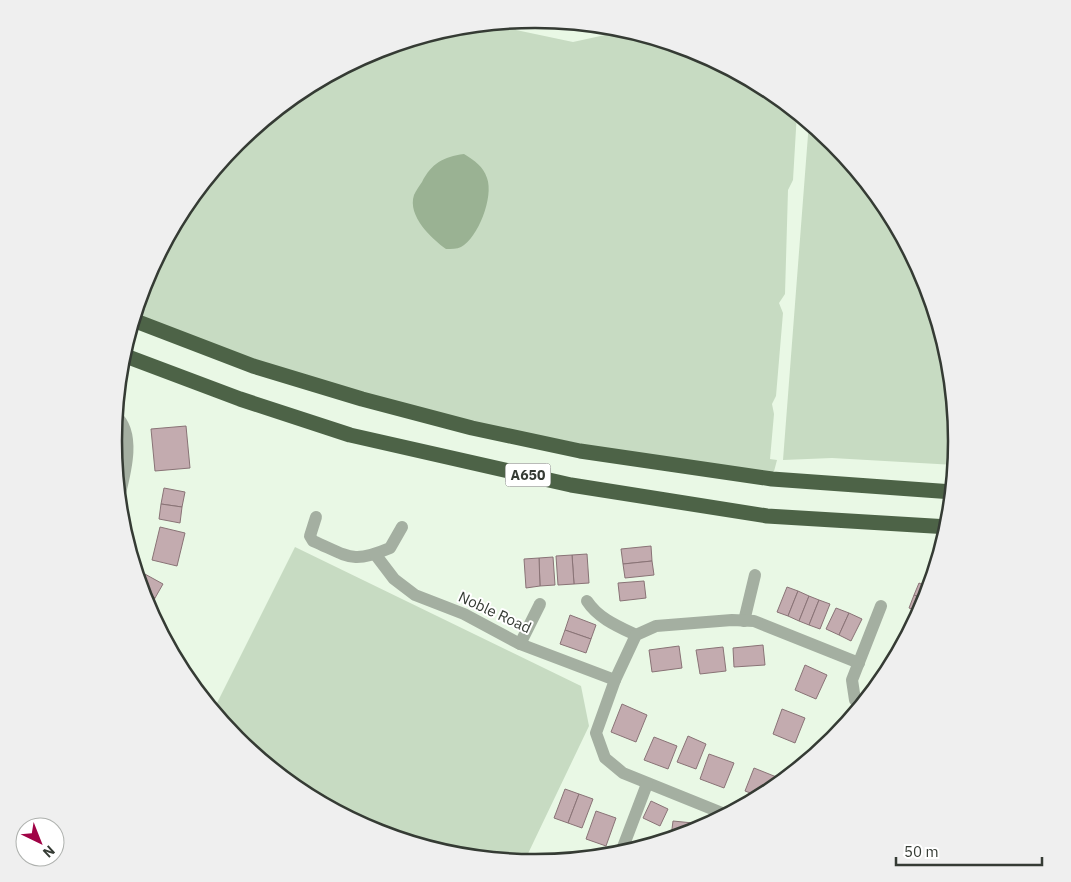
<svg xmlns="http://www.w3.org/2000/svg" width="1071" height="882" font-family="'IBM Plex Sans',sans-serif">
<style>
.green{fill:#c7dbc2}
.water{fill:#9ab293}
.building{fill:#c3abaf;stroke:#897376}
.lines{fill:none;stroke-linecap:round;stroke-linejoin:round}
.minor{stroke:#a4afa1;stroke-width:12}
.highway{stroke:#4d6347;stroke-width:15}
.labels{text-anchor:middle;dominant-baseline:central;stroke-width:4;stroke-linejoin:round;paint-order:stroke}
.shield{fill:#fff;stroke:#727671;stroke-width:1}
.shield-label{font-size:14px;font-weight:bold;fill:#353b34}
.street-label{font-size:15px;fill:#353b34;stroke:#fff}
.rim{fill:none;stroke:#353b34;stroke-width:2.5}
</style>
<rect width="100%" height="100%" fill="#e9f8e5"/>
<g class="green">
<path d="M516 21V30L573 42 628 30 697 51 770 90 797 112 793 180 788 190 785 294 779 303 783 313 776 396 772 404 774 414 770 459 777 460 772 479 687 466 362 399 133 320 146 279 185 206 237 142 301 90 374 51 453 27Z"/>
<path d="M809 122C905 201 968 340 955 465L832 458 783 460Z"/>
<path d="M295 547 581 686 589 726 524 862C501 860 476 860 452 855 360 836 273 784 213 711Z"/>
</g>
<path class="water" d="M464 154C475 161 483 166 487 178 494 197 478 238 461 247 457 249 451 249 446 249 432 239 407 216 414 195 416 191 419 186 422 182 432 163 443 157 464 154Z"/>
<g class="building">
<path d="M186 426 190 468 155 471 151 429Z"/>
<path d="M164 488 185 492 182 507 161 504Z"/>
<path d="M161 504 182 507 180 523 159 519Z"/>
<path d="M160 527 185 533 177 566 152 560Z"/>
<path d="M651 546 652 561 623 564 621 549Z"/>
<path d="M587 554 589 583 574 584 572 555Z"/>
<path d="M572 555 574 584 558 585 556 556Z"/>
<path d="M553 557 555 585 540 586 539 558Z"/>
<path d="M539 558 540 586 526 588 524 559Z"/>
<path d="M652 561 654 575 625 578 623 564Z"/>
<path d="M143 573 163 584 155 598 142 591 139 581Z"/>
<path d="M644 581 646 598 620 601 618 583Z"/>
<path d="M919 583 930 588 926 600 914 595Z"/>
<path d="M787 587 798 591 788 616 777 612Z"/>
<path d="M142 591 155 598 149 610 145 602Z"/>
<path d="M798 591 809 596 799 621 788 616Z"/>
<path d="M914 595 926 600 920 612 909 608Z"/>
<path d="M809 596 819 600 809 625 799 621Z"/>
<path d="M819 600 830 604 820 629 809 625Z"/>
<path d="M836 608 849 613 839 635 826 629Z"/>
<path d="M849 613 862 619 851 641 839 635Z"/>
<path d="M570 615 596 625 591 639 565 630Z"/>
<path d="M565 630 591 639 586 653 560 644Z"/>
<path d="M763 645 765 665 734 667 733 648Z"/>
<path d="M679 646 682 668 652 672 649 650Z"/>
<path d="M723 647 726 671 700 674 696 650Z"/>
<path d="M805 665 827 675 816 699 795 690Z"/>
<path d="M622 704 647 715 636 742 611 732Z"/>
<path d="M782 709 805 718 795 743 773 734Z"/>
<path d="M688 736 706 744 696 769 677 762Z"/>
<path d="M654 737 677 746 668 769 644 760Z"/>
<path d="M709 754 734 763 724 788 700 779Z"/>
<path d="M754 768 779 778 775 788 761 797 745 791Z"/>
<path d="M565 789 579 794 568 823 554 818Z"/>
<path d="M579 794 593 799 582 828 568 823Z"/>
<path d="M651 801 668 809 660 826 643 818Z"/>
<path d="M596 811 616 818 606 846 586 839Z"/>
<path d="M673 821 703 824V828L671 837Z"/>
</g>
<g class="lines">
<g class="minor">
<path d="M116 416C136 434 125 473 119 497"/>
<path d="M316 517 310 536 313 541C350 557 352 564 390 548L402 527"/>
<path d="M375 554 394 579 415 595 464 614 520 644 615 680"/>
<path d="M587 601C598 618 617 626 636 635"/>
<path d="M744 621 755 575"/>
<path d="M520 644 540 604"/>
<path d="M862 706 855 700 852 680 881 606"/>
<path d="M727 815 623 773 605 758 596 733 615 680 636 635 656 626 732 620 754 621 859 663"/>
<path d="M620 855 647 784"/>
</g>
<g class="highway">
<path d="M133 320 253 366 362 399 472 428 580 451 772 479 953 492"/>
<path d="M123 355 240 399 350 435 571 485 767 516 949 527"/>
</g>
</g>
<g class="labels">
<rect class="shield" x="505.5" y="463.5" width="45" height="23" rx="4"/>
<g class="shield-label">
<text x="528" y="475">A650</text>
</g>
<g class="street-label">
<text transform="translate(495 612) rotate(25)">Noble Road</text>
</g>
</g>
<path d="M0 0H1071V882H0ZM122 441a413 413 0 1 1 826 0a413 413 0 1 1-826 0Z" fill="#efefef" fill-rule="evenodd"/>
<path class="rim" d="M122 441a413 413 0 1 1 826 0a413 413 0 1 1-826 0Z"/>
<g transform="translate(40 842) rotate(137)"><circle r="24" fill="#ffffff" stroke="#aeb1ae"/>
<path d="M0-4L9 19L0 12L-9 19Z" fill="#a00345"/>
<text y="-8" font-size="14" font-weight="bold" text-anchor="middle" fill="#353b34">N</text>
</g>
<path d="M896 857v8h146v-8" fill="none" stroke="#353b34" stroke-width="2.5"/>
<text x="904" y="857" font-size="15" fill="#353b34" stroke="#ffffff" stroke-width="4" paint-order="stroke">50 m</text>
</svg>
